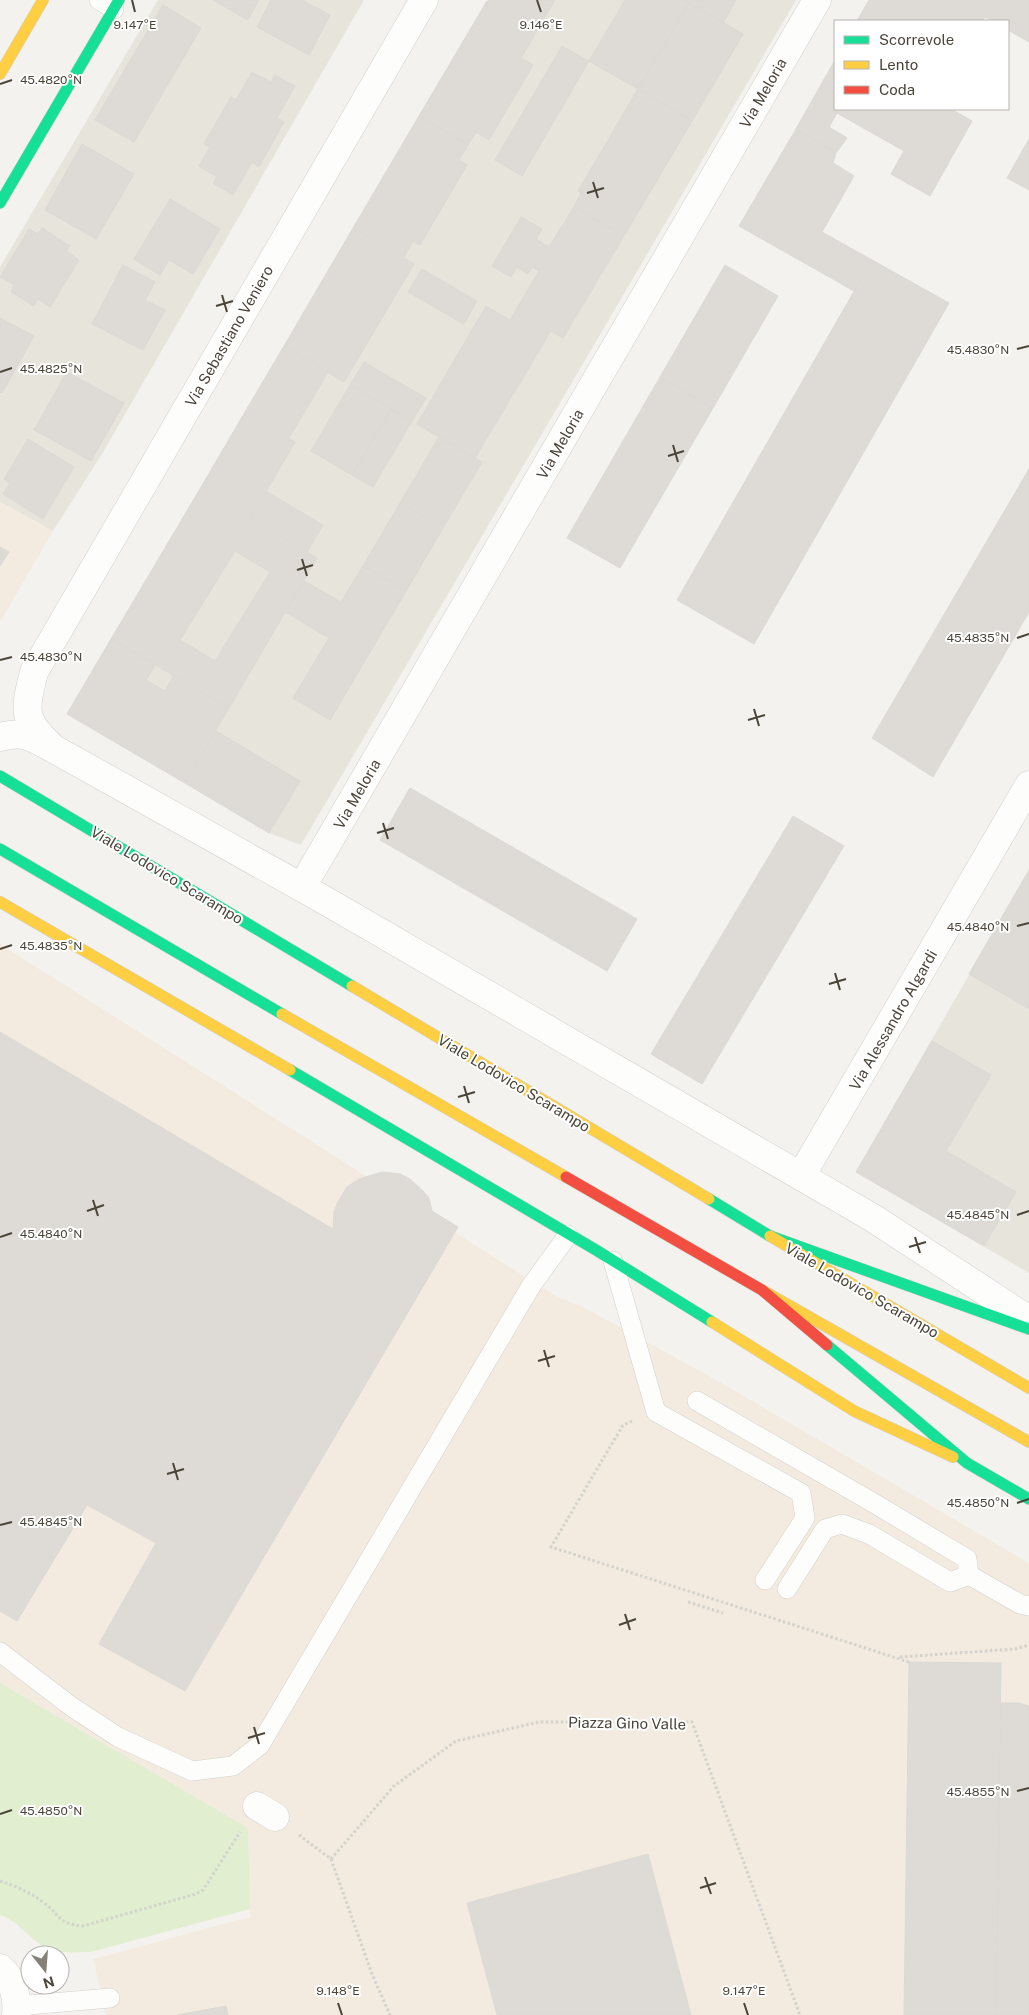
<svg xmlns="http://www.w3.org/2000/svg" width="1029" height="2015" font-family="'Public Sans',sans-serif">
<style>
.residential{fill:#e7e4dc}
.commercial{fill:#f3ebdf}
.green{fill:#e1eecf}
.building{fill:#dedbd6;stroke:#dcd9d4;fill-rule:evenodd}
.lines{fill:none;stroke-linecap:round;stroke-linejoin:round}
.lane-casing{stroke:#d2d0cb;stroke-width:20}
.street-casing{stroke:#d2d0cb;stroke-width:29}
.fast-casing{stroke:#d3cfc5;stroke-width:12}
.slow-casing{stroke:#d3cfc5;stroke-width:12}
.jam-casing{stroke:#d3cfc5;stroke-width:12}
.path{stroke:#d3d2cc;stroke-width:3;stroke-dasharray:2.5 2.5;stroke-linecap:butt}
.lane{stroke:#fdfdfc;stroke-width:19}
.street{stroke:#fdfdfc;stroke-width:28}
.fast{stroke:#16e098;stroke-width:11}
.slow{stroke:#ffcf43;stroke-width:11}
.jam{stroke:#f24e42;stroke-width:11}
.ticks{fill:none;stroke:#4b4439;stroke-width:2}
.labels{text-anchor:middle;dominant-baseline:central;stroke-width:4;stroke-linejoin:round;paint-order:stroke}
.street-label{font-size:15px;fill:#4b4439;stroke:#fff}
.ticks-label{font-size:12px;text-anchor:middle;fill:#4b4439;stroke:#fff;stroke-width:4;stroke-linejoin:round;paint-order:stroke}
</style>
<rect width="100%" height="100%" fill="#f4f2ee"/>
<g class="residential">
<path d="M158 0H364L102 454 53 531 0 502V267Z"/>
<path d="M488 0H796L301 845 269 833 67 714Z"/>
<path d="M1029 870V1273L856 1172Z"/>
</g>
<g class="commercial">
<path d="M0 502 53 531 0 622Z"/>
<path d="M0 944 557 1297 581 1306 711 1377 1029 1563V2015H106L93 1959 250 1917 248 1828 0 1683Z"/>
</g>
<path class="green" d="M0 1683 248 1828 250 1909 91 1952C75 1952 55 1955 41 1945 27 1935 16 1920 0 1915Z"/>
<g class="building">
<path d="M213 0H259L248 20Z"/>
<path d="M271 0H302L330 15 309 55 257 27Z"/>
<path d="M488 0H555L537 31Z"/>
<path d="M625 0H684L689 3 638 89 589 61Z"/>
<path d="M684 0H736L723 23Z"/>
<path d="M869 0H1005L993 21 985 17 983 21H857Z"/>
<path d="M1005 0H1029V42L1008 30V21H993Z"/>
<path d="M487 1 537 31 521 58 533 65 489 140 476 132 468 145 419 116Z"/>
<path d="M689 3 743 34 692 121 638 89Z"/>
<path d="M163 5 201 28 134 142 95 120Z"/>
<path d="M562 46 589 61 522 176 495 160Z"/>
<path d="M835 60V109H951L972 121 930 196 891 174 904 151 837 113 829 127 847 138 836 153 796 129Z"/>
<path d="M252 72 271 82 275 75 295 86 277 118 284 122 259 167 252 162 233 195 213 183 217 177 199 166 210 147 204 144 231 97 236 100Z"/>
<path d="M638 89 692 121 624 236 574 207 581 193 578 191Z"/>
<path d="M419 116 468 145 459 160 467 165 420 245 413 241 403 258 353 228Z"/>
<path d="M796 129 836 153 833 163 854 176 822 232 872 260 854 291 739 226Z"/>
<path d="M1029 139V190L1007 178Z"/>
<path d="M82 144 134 174 96 239 45 210Z"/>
<path d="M170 199 220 229 193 274 169 260 160 275 134 259Z"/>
<path d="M574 207 624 236 563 338 550 331 545 341 510 320 539 271 532 267 528 274 517 267 511 277 492 266 521 217 542 229 536 239 549 247Z"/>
<path d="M42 228 70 246 66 251 79 260 50 307 38 299 34 306 11 292 14 285 0 277 29 229 38 234Z"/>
<path d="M353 228 414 264 344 382 284 346Z"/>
<path d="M872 260 949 303 754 644 677 600Z"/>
<path d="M123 265 155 282 145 300 165 310 143 350 92 324Z"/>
<path d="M725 265 778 296 713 408 660 377Z"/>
<path d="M422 269 477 301 464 324 408 292Z"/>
<path d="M486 306 545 341 475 458 417 424Z"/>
<path d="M0 318 34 336 2 393 0 392Z"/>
<path d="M284 346 328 372 289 438 245 412Z"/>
<path d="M364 362 426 398 412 421 350 385Z"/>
<path d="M67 372 124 403 91 461 34 430Z"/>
<path d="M660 377 713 408 620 568 567 538Z"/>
<path d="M350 385 391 409 352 475 311 451Z"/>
<path d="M391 409 412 421 373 487 352 475Z"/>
<path d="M245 412 295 442 250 519 200 489Z"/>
<path d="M439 437 482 462 443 528 400 503Z"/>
<path d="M28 439 74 467 43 519 3 494 10 483 4 479Z"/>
<path d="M1029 469V612L933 777 872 738Z"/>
<path d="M200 489 317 558 229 708 111 639ZM235 551 270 572 215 661 180 640Z"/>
<path d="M266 491 323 525 307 552 250 519Z"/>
<path d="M400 503 443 528 406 591 363 566Z"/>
<path d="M0 547 9 552 0 566Z"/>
<path d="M363 566 406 591 330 720 293 698 329 638 285 612 304 581 341 602Z"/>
<path d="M111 639 155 665 146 680 165 691 174 675 229 708 185 783 67 714Z"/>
<path d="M216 731 300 781 269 833 185 783Z"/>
<path d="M410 788 637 919 607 971 380 840Z"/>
<path d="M793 816 844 846 702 1084 651 1054Z"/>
<path d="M1029 870V1009L969 974Z"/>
<path d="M0 1032 333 1229 334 1212 338 1202 347 1187 359 1179 382 1172 400 1174 410 1179 423 1191 429 1198 432 1211 458 1227 185 1691 99 1644 156 1543 87 1505 17 1621 0 1611Z"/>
<path d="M932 1041 991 1075 946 1151 1016 1192 984 1246 856 1172Z"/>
<path d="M909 1662 1001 1663 996 2015H904Z"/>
<path d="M1001 1703H1019L1029 1706V2015H996Z"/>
<path d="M648 1854 691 2015H497L467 1903Z"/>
<path d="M226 2006 228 2015H177Z"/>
</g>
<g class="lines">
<defs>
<g id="lane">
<path d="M99 0 114 9"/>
<path d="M613 1261 656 1412 801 1493 805 1518 765 1580"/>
<path d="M697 1401 877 1505 967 1559 969 1575"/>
<path d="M969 1575 1020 1604 1029 1606"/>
<path d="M787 1589 825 1529 842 1524 869 1534 950 1582 969 1575"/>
<path d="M0 1652 72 1707 118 1737 192 1771 233 1766 260 1745 531 1286 568 1235"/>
<path d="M17 2006 110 1998"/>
</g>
<g id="street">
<path d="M424 0 34 672C24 712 22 720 54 749L319 897 873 1218 1029 1320"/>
<path d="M0 737C22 731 31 736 50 747"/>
<path d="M302 887 817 0"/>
<path d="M801 1176 1029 785"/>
<path d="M257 1806 275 1817"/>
<path d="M0 1968C13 1979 18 1998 16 2015"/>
</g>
<g id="fast">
<path d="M0 203 119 0"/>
<path d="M0 776 352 986"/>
<path d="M0 849 282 1014"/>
<path d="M290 1070 596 1250 712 1322"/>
<path d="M709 1199 770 1236 1029 1329"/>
<path d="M827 1345 967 1463 1029 1499"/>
</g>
<g id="slow">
<path d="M0 74 43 0"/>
<path d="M0 902 290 1070"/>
<path d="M352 986 709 1199"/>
<path d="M282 1014 566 1177"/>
<path d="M770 1236 1029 1388"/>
<path d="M762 1290 1029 1442"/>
<path d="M712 1322 854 1411 953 1457"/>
</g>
<path id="jam" d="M566 1177 762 1290 827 1345"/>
</defs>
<use href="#lane" class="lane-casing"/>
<use href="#street" class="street-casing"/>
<use href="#fast" class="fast-casing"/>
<use href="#slow" class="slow-casing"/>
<use href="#jam" class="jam-casing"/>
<g class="path">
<path d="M632 1421 623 1425 551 1547 909 1662"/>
<path d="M688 1602 723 1613"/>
<path d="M900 1657 1015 1649 1029 1645"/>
<path d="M299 1835 331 1859 372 1974 390 2015"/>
<path d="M331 1859 394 1786 456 1741 539 1722H692L800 2015"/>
<path d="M0 1881C16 1886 29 1892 43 1902 60 1914 57 1924 83 1926L196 1894 203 1890 240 1832"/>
</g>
<use href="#lane" class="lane"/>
<use href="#street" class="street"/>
<use href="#fast" class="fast"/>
<use href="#slow" class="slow"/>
<use href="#jam" class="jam"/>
</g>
<path class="ticks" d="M132 0 135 12M537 0 541 12M0 84 12 80M593 182 598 198M587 193 604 188M222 295 227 312M216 306 233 301M1017 349 1029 346M0 372 12 368M673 445 678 462M668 456 684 451M302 559 307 576M297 570 313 565M1017 638 1029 634M0 660 12 657M754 709 759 726M748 720 765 715M383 823 388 839M377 833 394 828M1017 926 1029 923M0 949 12 945M835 973 840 990M829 984 846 979M464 1086 469 1103M458 1097 475 1092M93 1200 98 1216M87 1211 104 1205M1017 1215 1029 1211M0 1237 12 1233M915 1237 920 1253M909 1247 926 1242M544 1350 549 1367M538 1361 555 1356M173 1463 178 1480M167 1474 184 1469M1017 1503 1029 1499M0 1525 12 1522M625 1614 630 1630M619 1625 636 1619M254 1727 259 1744M248 1738 265 1733M1017 1791 1029 1788M0 1814 12 1810M705 1877 711 1894M700 1888 716 1883M338 2003 342 2015M744 2003 748 2015"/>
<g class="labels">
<g class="street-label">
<text transform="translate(763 93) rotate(-60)">Via Meloria</text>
<text transform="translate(229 336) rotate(-60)">Via Sebastiano Veniero</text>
<text transform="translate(560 444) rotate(-60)">Via Meloria</text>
<text transform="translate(357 794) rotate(-60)">Via Meloria</text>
<text transform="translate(167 875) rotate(31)">Viale Lodovico Scarampo</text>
<text transform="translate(893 1020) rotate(-60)">Via Alessandro Algardi</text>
<text transform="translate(514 1083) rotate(31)">Viale Lodovico Scarampo</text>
<text transform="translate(862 1290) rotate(30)">Viale Lodovico Scarampo</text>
<text transform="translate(627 1723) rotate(1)">Piazza Gino Valle</text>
</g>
</g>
<g class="ticks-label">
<text x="135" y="29">9.147°E</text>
<text x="541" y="29">9.146°E</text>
<text x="51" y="84">45.4820°N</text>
<text x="978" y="354">45.4830°N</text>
<text x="51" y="373">45.4825°N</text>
<text x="978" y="642">45.4835°N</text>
<text x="51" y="661">45.4830°N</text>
<text x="978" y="931">45.4840°N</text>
<text x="51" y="950">45.4835°N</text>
<text x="978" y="1219">45.4845°N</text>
<text x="51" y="1238">45.4840°N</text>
<text x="978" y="1507">45.4850°N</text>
<text x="51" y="1526">45.4845°N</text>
<text x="978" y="1796">45.4855°N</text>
<text x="51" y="1815">45.4850°N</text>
<text x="338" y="1995">9.148°E</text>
<text x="744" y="1995">9.147°E</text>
</g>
<rect x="834" y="20" width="175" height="90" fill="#ffffff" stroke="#b7b4b0"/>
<rect x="844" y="36" width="25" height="8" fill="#16e098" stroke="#b7b4b0"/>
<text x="879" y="45" font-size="15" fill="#4b4439">Scorrevole</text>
<rect x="844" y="61" width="25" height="8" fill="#ffcf43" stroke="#b7b4b0"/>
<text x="879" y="70" font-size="15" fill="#4b4439">Lento</text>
<rect x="844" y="86" width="25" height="8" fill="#f24e42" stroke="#b7b4b0"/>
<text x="879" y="95" font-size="15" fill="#4b4439">Coda</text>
<g transform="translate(45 1970) rotate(163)"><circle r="24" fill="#ffffff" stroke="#b7b4b0"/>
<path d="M0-4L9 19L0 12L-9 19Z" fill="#868178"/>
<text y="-8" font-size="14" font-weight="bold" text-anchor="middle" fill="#4b4439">N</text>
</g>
</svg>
